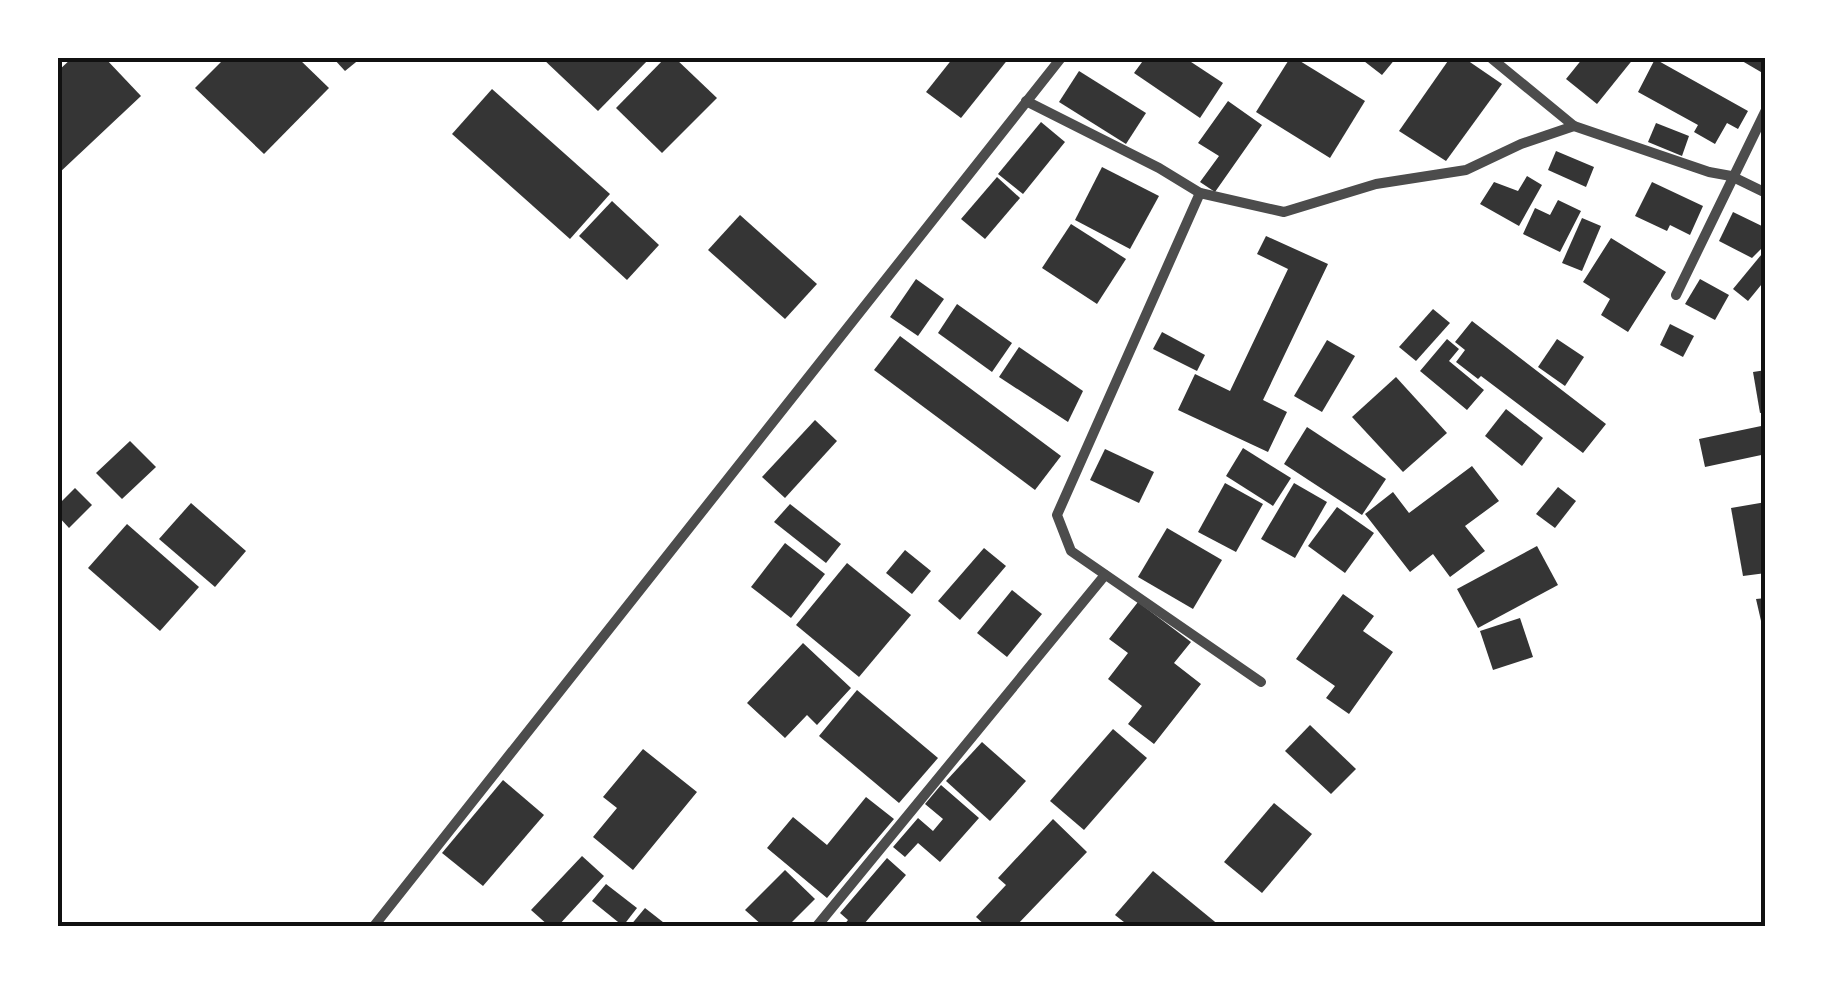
<svg xmlns="http://www.w3.org/2000/svg" width="1823" height="984" font-family="'Open Sans',sans-serif">
<style>
.building{fill:#353535}
.lines{fill:none;stroke-linecap:round;stroke-linejoin:round}
.minor{stroke:#4c4c4c;stroke-width:10}
.neatline{fill:none;stroke:#111;stroke-width:4}
</style>
<rect width="100%" height="100%" fill="#fff"/>
<g class="building">
<path d="M72 58H105L141 96 58 174V71Z"/>
<path d="M225 58H298L329 88 264 154 195 88Z"/>
<path d="M333 58H361L345 71Z"/>
<path d="M542 58H650L598 111Z"/>
<path d="M665 58H675L717 98 662 153 616 108Z"/>
<path d="M953 58H1009L961 118 926 92Z"/>
<path d="M1145 58H1185L1223 83 1200 118 1134 73Z"/>
<path d="M1290 58H1295L1365 101 1330 158 1256 112Z"/>
<path d="M1360 58H1396L1382 75Z"/>
<path d="M1450 58H1464L1502 84 1446 161 1399 131Z"/>
<path d="M1583 58H1634L1597 104 1566 79Z"/>
<path d="M1737 58H1766V75Z"/>
<path d="M1655 59 1748 111 1738 129 1727 123 1715 144 1694 132 1698 125 1638 92Z"/>
<path d="M1079 71 1146 113 1126 144 1059 102Z"/>
<path d="M492 89 610 194 570 239 452 134Z"/>
<path d="M1228 101 1262 125 1215 192 1200 182 1219 156 1198 143Z"/>
<path d="M1041 122 1065 142 1023 194 998 174Z"/>
<path d="M1656 123 1689 136 1682 156 1648 142Z"/>
<path d="M1556 151 1594 167 1586 187 1548 170Z"/>
<path d="M1102 167 1159 196 1130 249 1075 220Z"/>
<path d="M1527 176 1542 185 1519 226 1480 204 1494 182 1518 191Z"/>
<path d="M997 177 1020 198 985 239 961 219Z"/>
<path d="M1652 182 1703 206 1690 235 1670 225 1667 231 1635 216Z"/>
<path d="M1558 200 1581 211 1560 252 1523 234 1535 208 1550 215Z"/>
<path d="M612 201 659 245 627 280 579 236Z"/>
<path d="M1733 212 1766 228V244L1752 258 1719 241Z"/>
<path d="M740 215 817 284 785 319 708 250Z"/>
<path d="M1582 218 1601 226 1582 271 1562 263Z"/>
<path d="M1071 224 1126 259 1097 304 1042 268Z"/>
<path d="M1266 236 1328 264 1263 400 1287 412 1268 452 1178 410 1195 374 1230 391 1288 269 1257 254Z"/>
<path d="M1611 238 1666 272 1628 332 1601 315 1610 299 1583 282Z"/>
<path d="M1766 249V279L1748 301 1733 289Z"/>
<path d="M916 279 944 299 918 336 890 317Z"/>
<path d="M1700 279 1729 295 1715 320 1685 304Z"/>
<path d="M957 304 1012 343 992 372 938 333Z"/>
<path d="M1433 309 1450 323 1416 361 1399 347Z"/>
<path d="M1472 321 1606 424 1583 453 1481 376 1478 379 1456 362 1465 350 1455 342Z"/>
<path d="M1670 324 1694 336 1683 357 1660 345Z"/>
<path d="M1162 332 1205 355 1197 371 1153 349Z"/>
<path d="M900 336 1061 456 1035 490 874 370Z"/>
<path d="M1447 339 1459 349 1449 361 1484 390 1467 410 1420 371Z"/>
<path d="M1557 339 1584 357 1565 386 1538 367Z"/>
<path d="M1327 340 1355 356 1322 412 1294 396Z"/>
<path d="M1019 347 1083 391 1068 422 999 377Z"/>
<path d="M1766 370V412L1760 413 1753 372Z"/>
<path d="M1396 377 1447 433 1403 472 1352 417Z"/>
<path d="M1506 409 1543 438 1522 466 1485 436Z"/>
<path d="M815 420 837 441 785 498 762 477Z"/>
<path d="M1766 425V454L1705 467 1699 439Z"/>
<path d="M1307 427 1386 479 1362 515 1284 464Z"/>
<path d="M130 441 156 467 122 499 96 473Z"/>
<path d="M1243 448 1291 478 1273 506 1226 476Z"/>
<path d="M1105 449 1154 472 1139 503 1090 480Z"/>
<path d="M1472 466 1499 501 1465 526 1485 551 1450 577 1433 554 1410 572 1365 514 1393 492 1409 513Z"/>
<path d="M1225 483 1263 504 1236 552 1198 532Z"/>
<path d="M1294 483 1327 502 1295 558 1261 539Z"/>
<path d="M1558 487 1576 501 1555 528 1536 514Z"/>
<path d="M75 488 92 505 69 528 58 516V505Z"/>
<path d="M1766 502V573L1743 576 1731 508Z"/>
<path d="M191 503 246 551 215 587 159 539Z"/>
<path d="M790 504 841 544 826 563 774 522Z"/>
<path d="M1337 507 1374 533 1345 573 1308 546Z"/>
<path d="M127 524 199 587 160 631 88 568Z"/>
<path d="M1167 528 1222 560 1193 609 1138 577Z"/>
<path d="M785 543 825 574 791 618 751 587Z"/>
<path d="M1537 546 1558 585 1478 628 1457 589Z"/>
<path d="M984 548 1006 566 960 620 938 601Z"/>
<path d="M905 550 931 571 912 594 886 573Z"/>
<path d="M847 563 911 615 859 677 796 625Z"/>
<path d="M1012 590 1042 614 1007 657 977 633Z"/>
<path d="M1343 594 1374 616 1363 631 1393 652 1349 714 1326 698 1335 686 1296 659Z"/>
<path d="M1766 598V634H1764L1756 599Z"/>
<path d="M1138 602 1191 642 1174 663 1201 684 1154 744 1128 724 1142 706 1108 679 1128 653 1109 639Z"/>
<path d="M1520 618 1533 657 1493 670 1480 631Z"/>
<path d="M803 643 851 688 817 725 807 715 785 738 747 703Z"/>
<path d="M857 690 938 758 899 803 819 736Z"/>
<path d="M1310 725 1356 769 1331 794 1285 751Z"/>
<path d="M1113 729 1147 758 1084 830 1050 801Z"/>
<path d="M982 742 1026 781 990 821 946 781Z"/>
<path d="M643 749 697 792 633 870 593 837 617 808 603 797Z"/>
<path d="M503 780 544 815 483 886 442 853Z"/>
<path d="M941 785 979 818 940 862 918 843 905 857 893 847 918 818 933 831 943 819 925 804Z"/>
<path d="M866 797 894 819 827 898 767 848 793 817 827 845Z"/>
<path d="M1274 803 1312 834 1262 893 1224 862Z"/>
<path d="M1053 819 1087 852 1016 926H986L976 917 1006 885 998 878Z"/>
<path d="M582 856 604 876 558 926H549L531 910Z"/>
<path d="M887 858 906 875 864 924 867 926H843L848 920 840 913Z"/>
<path d="M785 870 815 899 788 926H763L745 910Z"/>
<path d="M1153 871 1220 926H1129L1115 915Z"/>
<path d="M606 884 637 908 623 926 592 901Z"/>
<path d="M645 908 668 926H630Z"/>
</g>
<g class="lines">
<g class="minor">
<path d="M1491 58 1574 126"/>
<path d="M1026 101 1159 168 1200 193 1284 212 1376 184 1466 170 1521 144 1574 126 1709 172 1731 176 1766 193"/>
<path d="M1200 193 1057 515 1071 551 1261 682"/>
<path d="M1676 295 1766 110"/>
<path d="M374 926 1061 58"/>
<path d="M817 926 1105 575"/>
</g>
</g>
<rect width="1823" height="984" fill="none" stroke="#ffffff" stroke-width="120"/>
<rect x="60" y="60" width="1703" height="864" class="neatline"/>
</svg>
